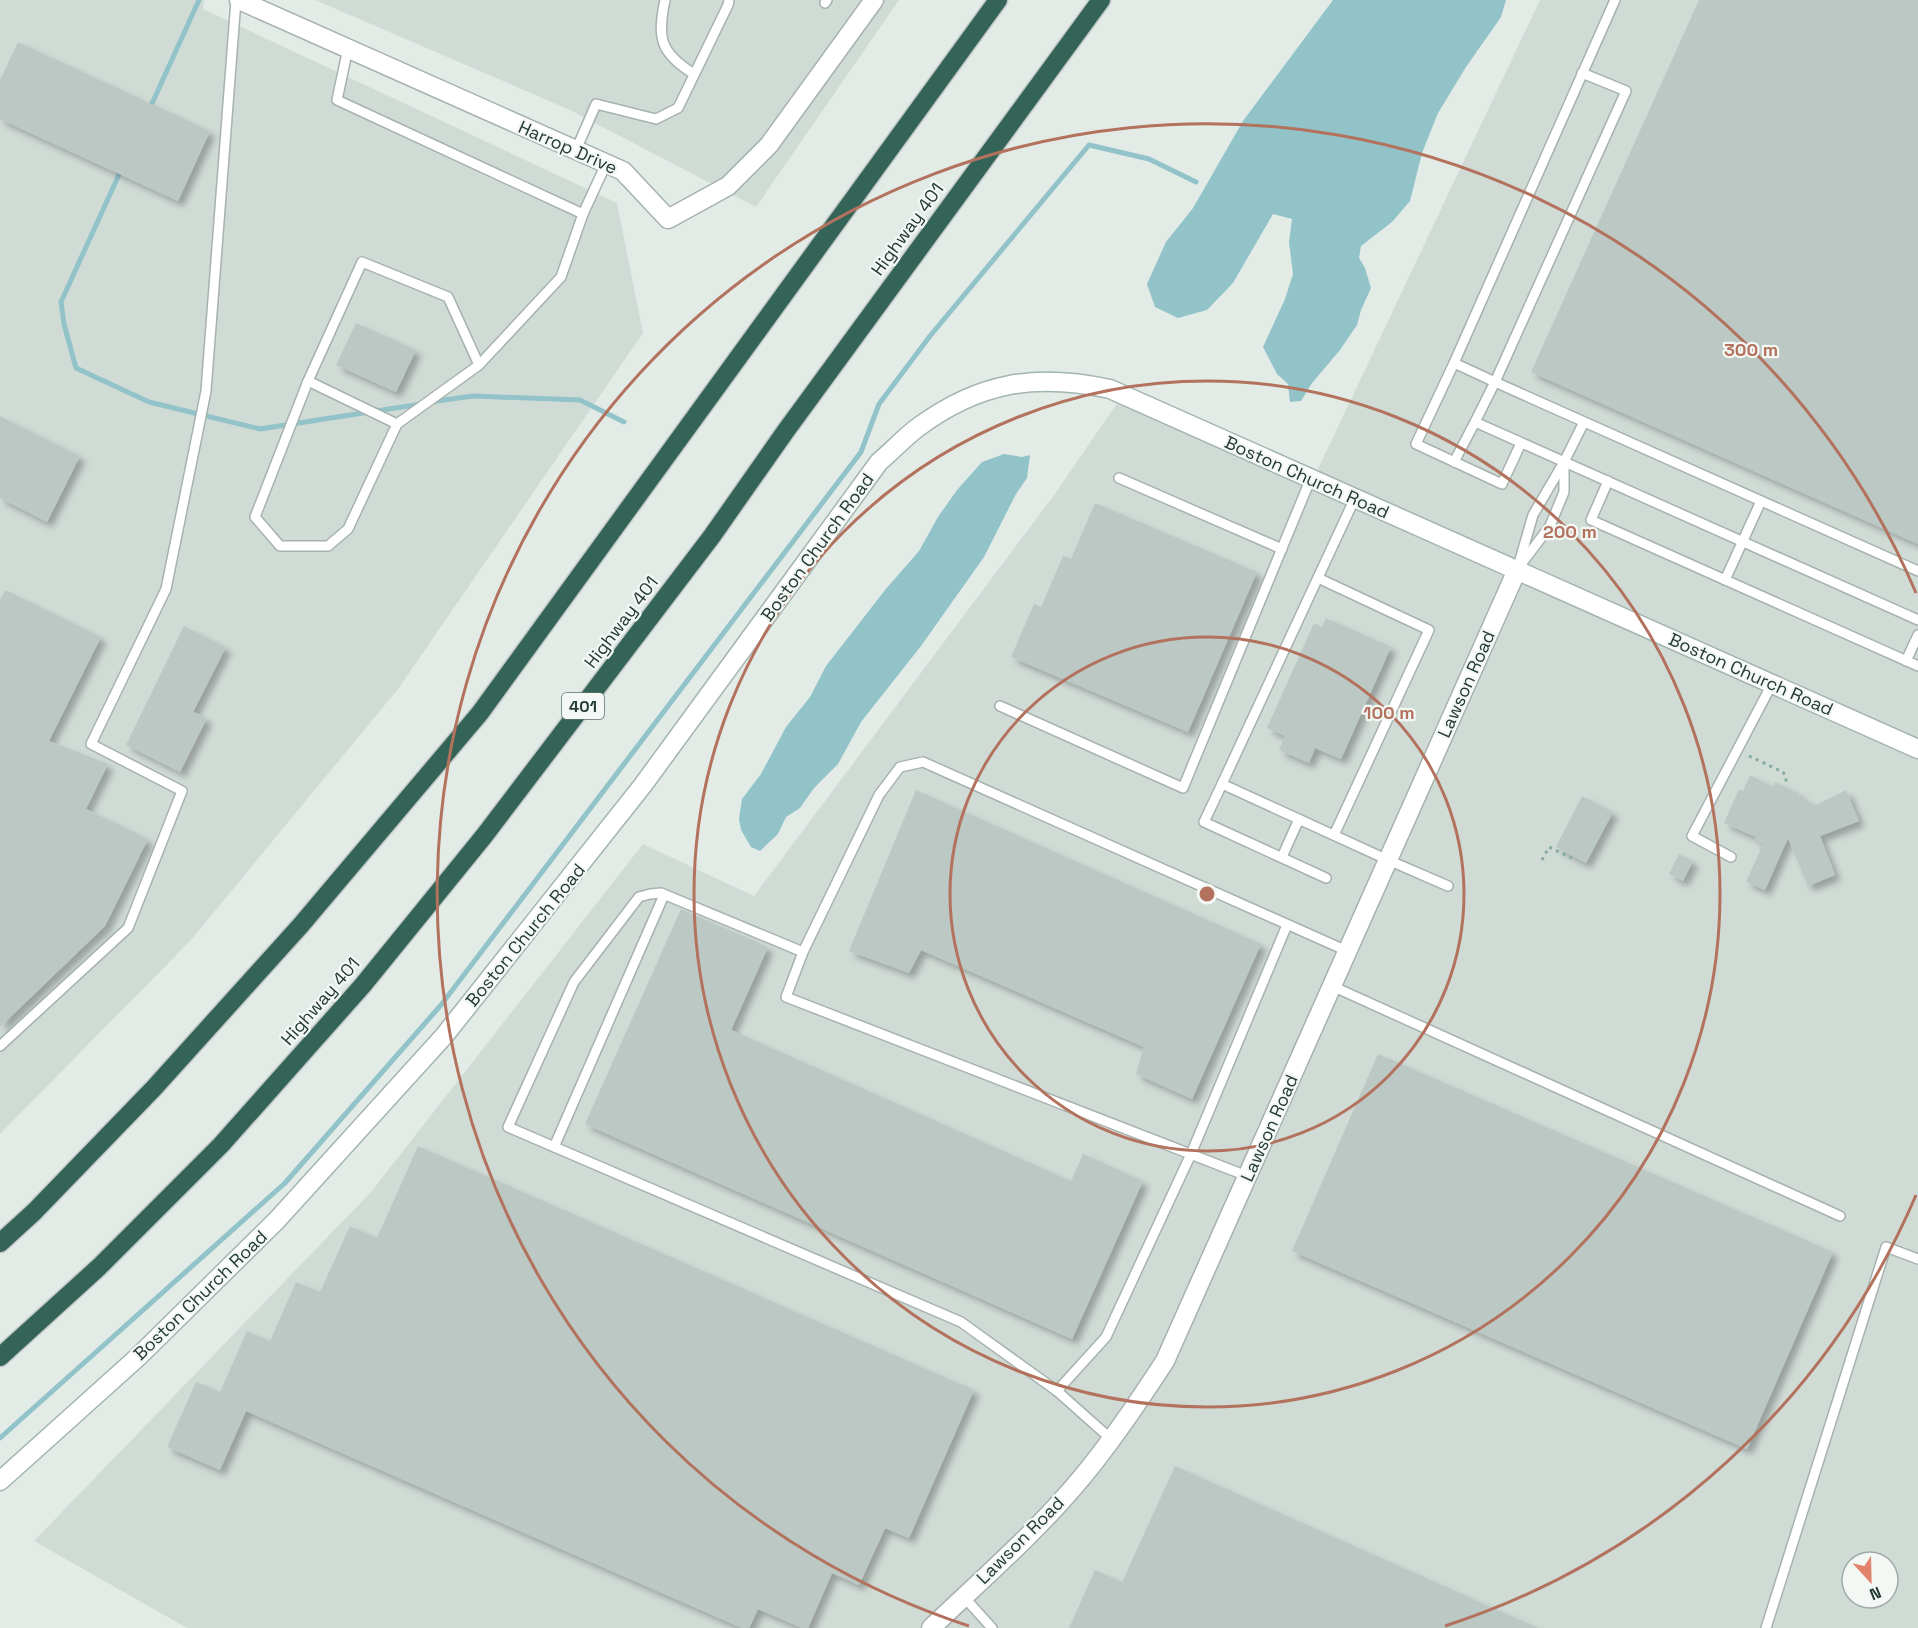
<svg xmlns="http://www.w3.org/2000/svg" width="1918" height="1628" font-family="'Space Grotesk',sans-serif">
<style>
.built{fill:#d1dbd6;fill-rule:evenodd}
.water{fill:#91c3c9}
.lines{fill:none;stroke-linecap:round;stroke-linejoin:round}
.stream{stroke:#91c3c9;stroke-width:5}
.building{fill:#bcc8c3;filter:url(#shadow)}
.lane-casing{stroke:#a6b2ae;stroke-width:12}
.street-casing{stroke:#a6b2ae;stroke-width:21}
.secondary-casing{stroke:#a3b5ae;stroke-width:21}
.highway-casing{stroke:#c2c8c6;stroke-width:21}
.path{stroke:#87ab9e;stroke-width:3;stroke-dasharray:3 4.5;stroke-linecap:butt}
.lane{stroke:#fff;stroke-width:9}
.street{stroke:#fff;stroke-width:18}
.secondary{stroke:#fff;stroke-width:18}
.highway{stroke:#346358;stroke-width:18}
.ring{fill:none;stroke:#b2725d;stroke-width:3}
.labels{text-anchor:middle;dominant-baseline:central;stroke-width:4.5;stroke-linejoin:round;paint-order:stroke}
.shield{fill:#f3f8f5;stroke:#63736e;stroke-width:1.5}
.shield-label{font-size:16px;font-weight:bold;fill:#253a34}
.street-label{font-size:18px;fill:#253a34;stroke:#f3f8f5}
.centre{fill:#b2725d;stroke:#f3f8f5;stroke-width:3}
.ring-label{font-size:18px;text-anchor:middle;font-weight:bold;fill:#b2725d;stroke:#f3f8f5;stroke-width:4.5;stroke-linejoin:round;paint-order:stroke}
</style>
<defs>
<filter id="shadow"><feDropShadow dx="5.5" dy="5.5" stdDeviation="3" flood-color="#0004"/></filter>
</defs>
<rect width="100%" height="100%" fill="#e3ebe7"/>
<g class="built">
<path d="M0 0H204L203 9 617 203 643 333 398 689 191 940 0 1134Z"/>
<path d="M315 0H899L756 207 570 110Z"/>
<path d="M1540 0H1918V1628H187L34 1541 371 1192 643 844 754 896 1054 495 1118 402 1309 488ZM1852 1562H1888V1598H1852Z"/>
</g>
<g class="water">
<path d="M1333 0H1506L1501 17 1466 67 1438 113 1422 153 1410 201 1392 222 1361 246 1359 258 1365 268 1371 288 1361 310 1357 325 1340 350 1312 383 1301 401 1290 402 1288 384 1277 374 1263 347 1285 299 1293 274 1289 242 1292 219 1273 214 1233 283 1207 310 1178 318 1155 307 1147 284 1166 242 1193 208 1243 121Z"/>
<path d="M1004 454 1022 457 1030 455 1027 478 1016 494 984 557 921 646 861 722 838 764 814 788 800 808 786 817 778 834 760 851 751 847 741 830 739 819 742 799 761 774 786 727 810 697 826 666 885 590 919 551 938 517 957 490 982 462Z"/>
</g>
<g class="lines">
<g class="stream">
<path d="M150 108 199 0"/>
<path d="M122 168 61 302 64 324 76 368 149 402 260 429 421 404"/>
<path d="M430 402 473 396 580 400 624 422"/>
<path d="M0 1438 285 1183 441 1005 861 452 879 404 930 336 1089 145 1149 159 1196 182"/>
</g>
</g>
<g class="building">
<path d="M1699 0H1918V544L1531 372Z"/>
<path d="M18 42 210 131 178 201 0 119V80Z"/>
<path d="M356 323 416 350 396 392 336 365Z"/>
<path d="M0 416 80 456 47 522 0 498Z"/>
<path d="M1095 503 1257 572 1188 732 1011 657 1034 604 1041 607 1063 556 1071 559Z"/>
<path d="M5 590 101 637 49 741 108 764 86 809 148 839 105 926 0 1027V600Z"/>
<path d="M1326 618 1391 647 1341 759 1315 748 1309 763 1279 750 1285 736 1267 728 1314 623 1322 627Z"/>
<path d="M184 626 226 647 193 712 207 718 180 772 126 745Z"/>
<path d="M1750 775 1773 787 1775 782 1798 793 1800 798 1816 805 1846 790 1859 821 1820 836 1835 875 1808 886 1788 838 1765 890 1746 882 1763 844 1755 840 1756 837 1724 823 1739 789 1743 791Z"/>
<path d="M916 790 1261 944 1192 1099 1136 1074 1144 1047 921 950 909 973 849 951Z"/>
<path d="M1582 796 1613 812 1586 863 1556 847Z"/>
<path d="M1679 854 1693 861 1683 881 1669 874Z"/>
<path d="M681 909 768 947 731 1030 1071 1181 1083 1154 1143 1181 1072 1339 585 1124Z"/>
<path d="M1378 1054 1833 1252 1747 1449 1292 1251Z"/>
<path d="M418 1146 974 1390 909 1538 885 1528 859 1585 832 1573 808 1628H802L758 1609 749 1628H742L246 1411 220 1470 167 1447 196 1382 220 1392 247 1331 270 1341 296 1282 320 1292 350 1226 377 1238Z"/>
<path d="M1175 1466 1538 1628H1069L1095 1570 1122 1582Z"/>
</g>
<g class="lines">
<defs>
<g id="lane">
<path d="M665 0C657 38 660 53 694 74"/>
<path d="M1615 0 1454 363 1495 382 1475 422 1918 620"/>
<path d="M825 3 827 0"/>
<path d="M348 48 337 100 583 214"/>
<path d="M1582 73 1626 91 1495 382 1918 571"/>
<path d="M576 150 596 104 656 119 678 108 728 5 729 0"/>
<path d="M1454 363 1416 444 1502 484 1521 443"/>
<path d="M479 365 448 297 362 262 308 381 397 424 479 365 561 277 583 214 606 164"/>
<path d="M308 381 255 517 280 546H328L348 529 397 424"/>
<path d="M1454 462 1475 422"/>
<path d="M1119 478 1282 549"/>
<path d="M1608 481 1591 520 1918 666"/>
<path d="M1355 498 1222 784 1388 860 1448 886"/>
<path d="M1522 563 1550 526 1564 492V463"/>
<path d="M1517 570 1533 515 1564 462 1584 422"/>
<path d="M1318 578 1429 630 1334 835"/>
<path d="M1725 580 1761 501"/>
<path d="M1906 661 1918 635"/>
<path d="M1000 706 1183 788 1311 478"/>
<path d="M1222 784 1204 822 1326 878"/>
<path d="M1282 857 1299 819"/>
<path d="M1731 857 1692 836 1772 684"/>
<path d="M803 952 786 997 1247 1176"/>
<path d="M1332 986 1840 1216"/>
<path d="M0 1046 128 928 182 791 91 744 166 589 206 391 236 0"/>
<path d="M554 1147 664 895"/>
<path d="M1057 1391 1106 1337 1191 1154 1287 925"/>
<path d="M1111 1439 1057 1391 961 1322 508 1127 574 982 639 897 650 894 661 893 803 952 879 795 900 767 923 762 1347 951"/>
<path d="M964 1597 992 1628"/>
<path d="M1766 1628 1886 1247 1918 1259"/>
</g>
<g id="street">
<path d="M239 0 623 171 668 219 728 186 769 145 874 0"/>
<path d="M931 1628C982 1579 1038 1531 1083 1476 1113 1440 1139 1401 1165 1361L1517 570"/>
</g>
<path id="secondary" d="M0 1481 138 1357 277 1220 444 1036 643 785 879 462C892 451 904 438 917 428 979 382 1035 373 1110 389L1918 749"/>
<g id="highway">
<path d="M0 1243 34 1212 154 1088 301 925 480 713 998 0"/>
<path d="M0 1357 99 1267 221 1145 363 985 484 836 712 536 785 432 1101 0"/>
</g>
</defs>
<use href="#lane" class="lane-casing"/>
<use href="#street" class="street-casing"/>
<use href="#secondary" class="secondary-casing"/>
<use href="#highway" class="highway-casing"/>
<g class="path">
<path d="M1749 756 1783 772 1786 777V783"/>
<path d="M1542 860 1549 847 1572 858"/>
</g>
<use href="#lane" class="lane"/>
<use href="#street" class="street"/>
<use href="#secondary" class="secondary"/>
<use href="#highway" class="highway"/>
</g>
<g class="ring">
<circle cx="1207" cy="894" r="257"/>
<circle cx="1207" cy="894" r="513"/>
<path d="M1916 1195A770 770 0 0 1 1445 1626M969 1626A770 770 0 1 1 1916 593"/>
</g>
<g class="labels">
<rect class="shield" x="562" y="693" width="42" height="26" rx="4.5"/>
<g class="shield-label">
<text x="583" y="706">401</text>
</g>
<g class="street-label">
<text transform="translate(568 147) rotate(24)">Harrop Drive</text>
<text transform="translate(907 229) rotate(-54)">Highway 401</text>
<text transform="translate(1307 477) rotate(24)">Boston Church Road</text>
<text transform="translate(817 547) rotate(-54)">Boston Church Road</text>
<text transform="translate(621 622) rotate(-53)">Highway 401</text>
<text transform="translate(1751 674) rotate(24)">Boston Church Road</text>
<text transform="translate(1466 684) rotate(-66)">Lawson Road</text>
<text transform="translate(525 935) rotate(-51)">Boston Church Road</text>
<text transform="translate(320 1001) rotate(-49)">Highway 401</text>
<text transform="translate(1269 1128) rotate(-66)">Lawson Road</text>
<text transform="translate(200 1295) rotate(-44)">Boston Church Road</text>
<text transform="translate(1020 1540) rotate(-45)">Lawson Road</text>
</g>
</g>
<circle cx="1207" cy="894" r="9" class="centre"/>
<g class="ring-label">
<text x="1751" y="356">300 m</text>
<text x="1570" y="538">200 m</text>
<text x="1389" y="719">100 m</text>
</g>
<g transform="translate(1870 1580) rotate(158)"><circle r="28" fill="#f3f8f5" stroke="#a1aca8" stroke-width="1.5"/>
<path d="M0-4.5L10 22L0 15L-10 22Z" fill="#e1846b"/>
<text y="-9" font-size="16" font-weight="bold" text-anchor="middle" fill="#253a34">N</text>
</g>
</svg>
